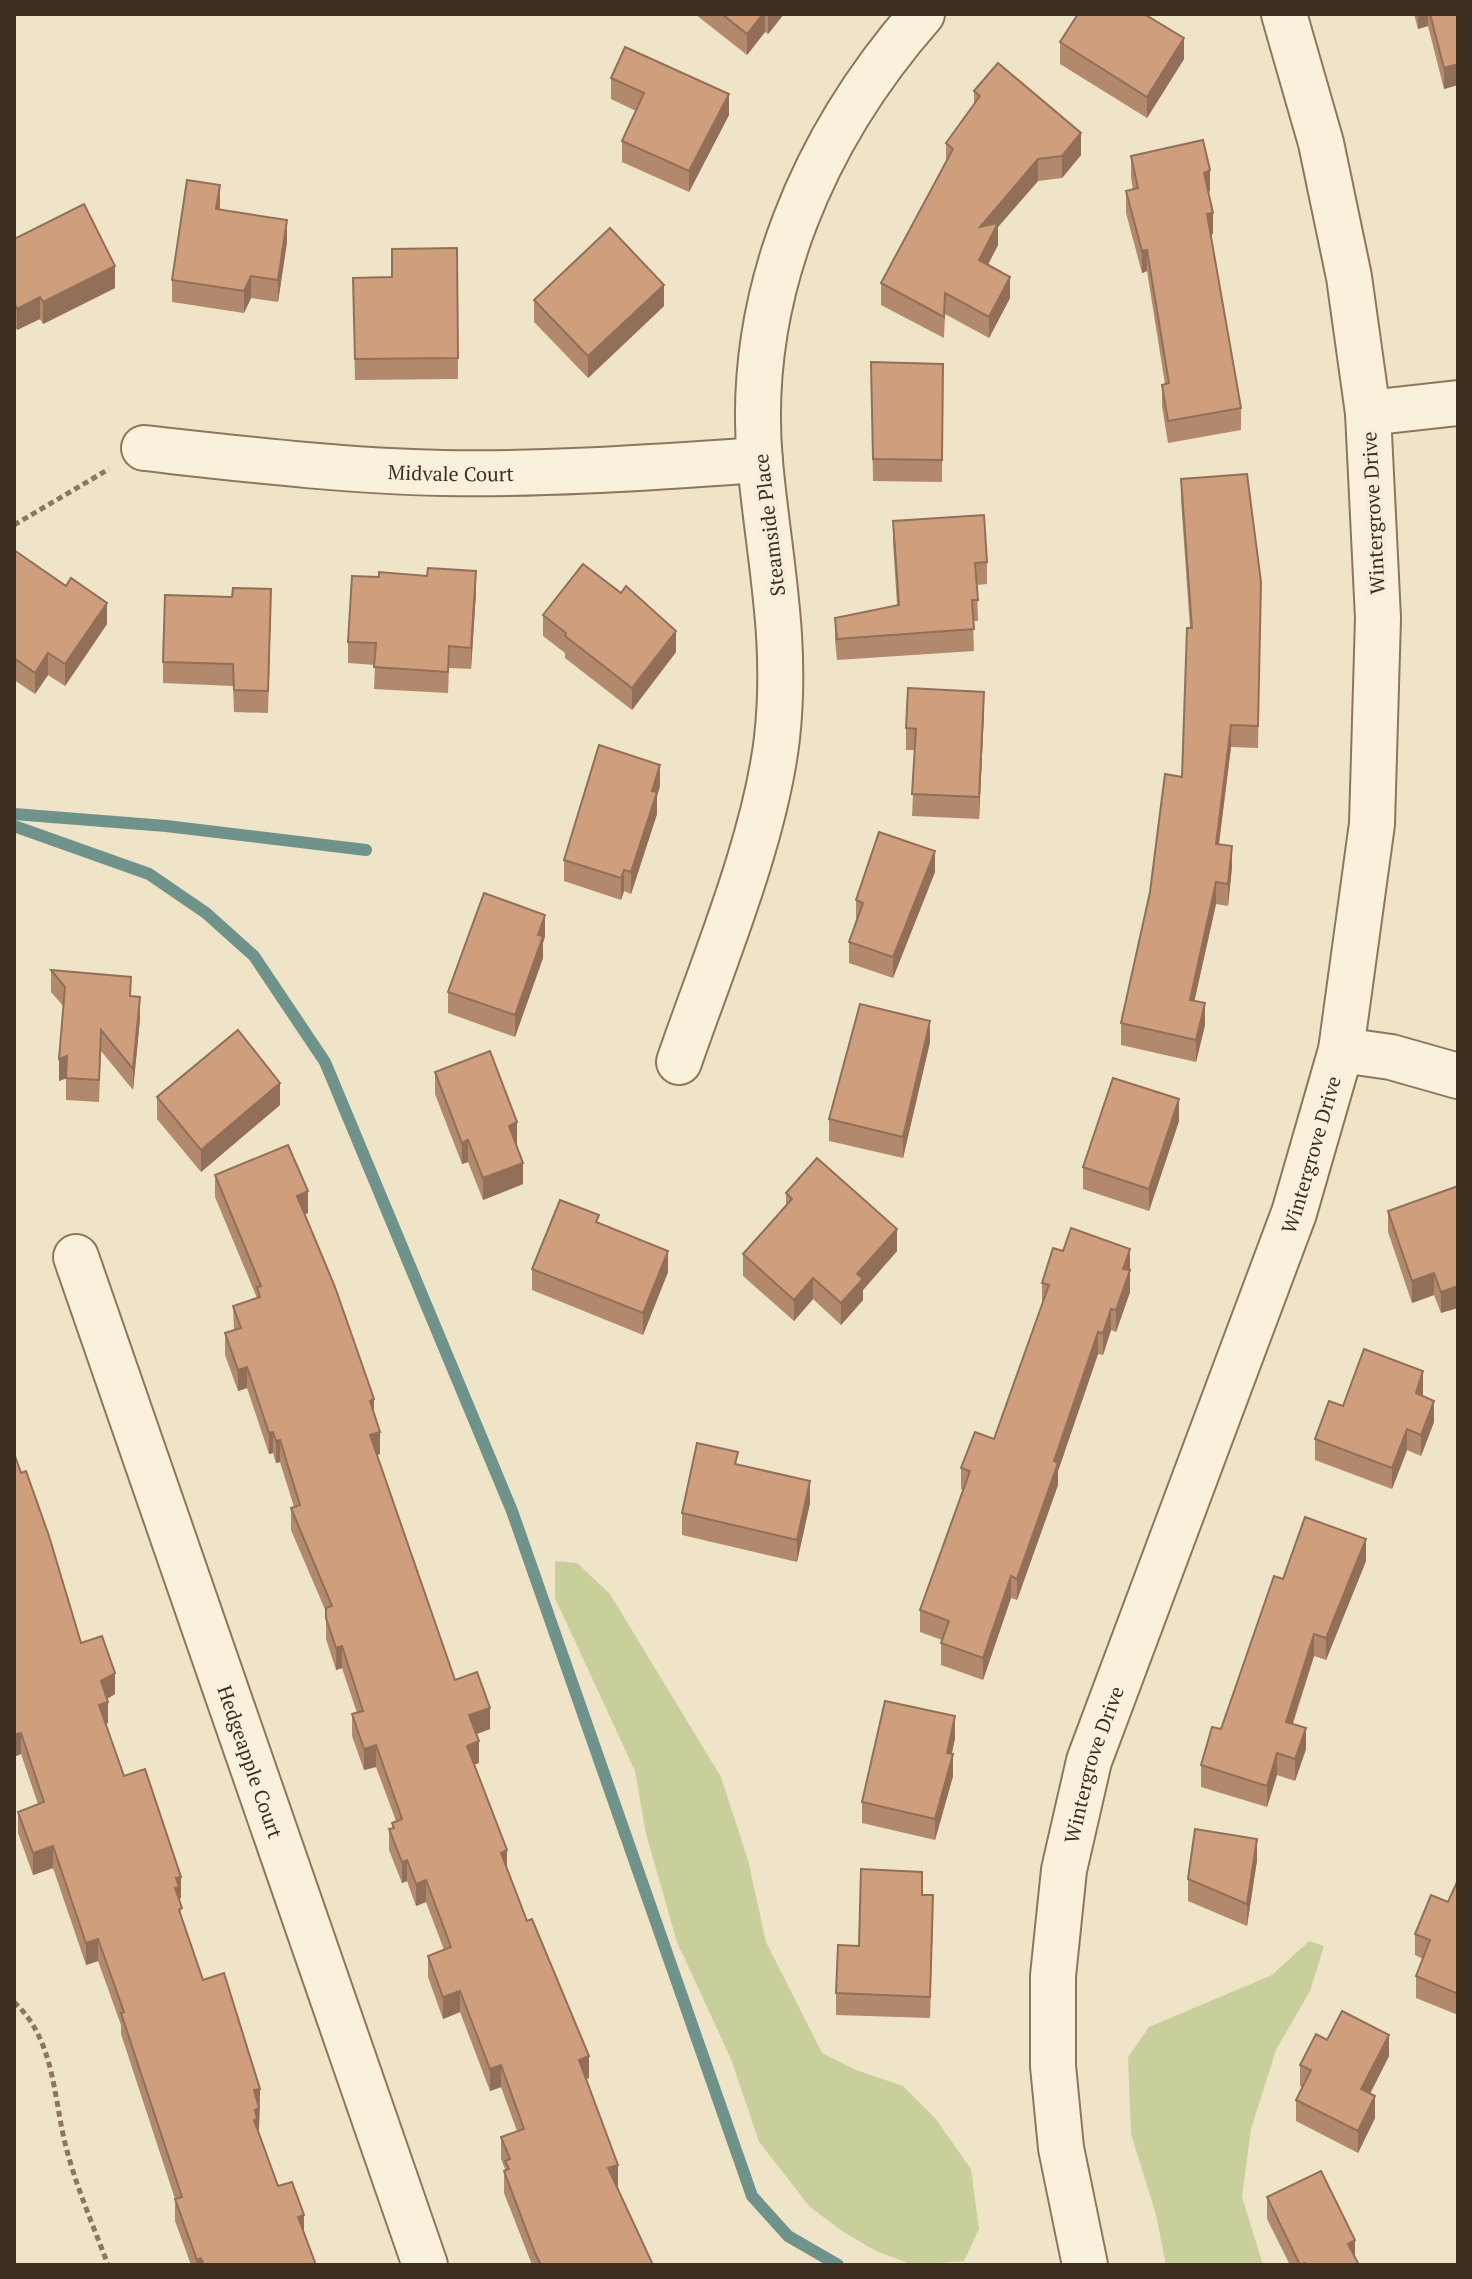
<svg xmlns="http://www.w3.org/2000/svg" width="1472" height="2279" font-family="'PT Serif',serif">
<style>
.green{fill:#c9cf9b}
.lines{fill:none;stroke-linecap:round;stroke-linejoin:round}
.stream{stroke:#6f938a;stroke-width:12}
.street-casing{stroke:#8d765c;stroke-width:48}
.path{stroke:#8d765c;stroke-width:5;stroke-dasharray:6 4;stroke-linecap:butt}
.street{stroke:#faf1dc;stroke-width:44}
.wall{fill:#b2896c}
.shaded-wall{fill:#916f58}
.building{fill:#cf9f7d;stroke:#916f58;stroke-width:2}
.labels{text-anchor:middle;dominant-baseline:central;stroke-width:7;stroke-linejoin:round;paint-order:stroke}
.street-label{font-size:20px;fill:#3d2e20;stroke:#f7eed8}
</style>
<rect width="100%" height="100%" fill="#f0e4c8"/>
<g class="green">
<path d="M555 1561 577 1563 610 1594 721 1777 748 1860 766 1942 822 2053 856 2070 903 2086 935 2118 971 2169 979 2229 964 2261 913 2265 876 2251 845 2233 810 2207 759 2142 731 2059 677 1942 646 1834 635 1771 555 1598Z"/>
<path d="M1309 1941 1324 1946 1310 1991 1276 2050 1251 2129 1242 2197 1263 2265H1166L1156 2215 1131 2134 1128 2057 1149 2027 1272 1975Z"/>
</g>
<g class="lines">
<g class="stream">
<path d="M14 814 166 826 366 850"/>
<path d="M14 826 149 874 206 913 254 956 325 1062 512 1511 752 2196 788 2236 838 2265"/>
</g>
<defs>
<g id="street">
<path d="M1368 413 1458 403"/>
<path id="s1" d="M144 448C244 459 343 471 443 473 548 475 654 467 760 460"/>
<path d="M1341 1050 1391 1057 1458 1076"/>
<path d="M679 1062C713 963 765 841 777 738 788 638 769 559 760 462 745 295 814 137 922 14"/>
<path id="s2" d="M76 1257 425 2265"/>
<path id="s3" d="M1085 2265 1061 2148 1053 2066V1976L1064 1870 1089 1761 1294 1213 1341 1050 1372 824 1378 618 1368 413 1349 277 1321 143 1284 14"/>
</g>
</defs>
<use href="#street" class="street-casing"/>
<g class="path">
<path d="M14 525 109 469"/>
<path d="M14 2002C54 2039 53 2093 65 2143 75 2184 93 2225 108 2265"/>
</g>
<use href="#street" class="street"/>
</g>
<g class="wall">
<path d="M695 14H784L768 34 765 32 747 55Z"/>
<path d="M1414 14H1458V85L1444 89 1428 26 1418 29Z"/>
<path d="M1060 42 1184 59 1147 118 1060 64Z"/>
<path d="M611 78 729 115 689 192 622 162V141L636 111 611 99Z"/>
<path d="M974 91 1081 155 1062 178 1038 181 998 227V245L988 265 1010 298 989 338 945 314 944 338 881 305V283L946 163V143L974 104Z"/>
<path d="M1131 156 1210 191 1208 192 1213 234 1211 235 1241 408V430L1168 443 1162 406V385L1165 384 1147 271 1142 273 1126 213V191L1133 190 1131 178Z"/>
<path d="M220 207 219 210 287 242 278 302 251 298 244 313 172 302V280Z"/>
<path d="M14 239 115 288 43 324 40 319 17 330 14 324Z"/>
<path d="M457 248 458 379 355 380 353 278 392 277Z"/>
<path d="M534 300 664 306 588 378 534 322Z"/>
<path d="M871 362 943 364 942 482 873 481Z"/>
<path d="M1181 479 1261 582 1258 748 1231 747 1219 844 1232 867 1228 906 1216 904 1194 1001 1205 1025 1196 1062 1121 1045V1023L1182 777 1190 628 1181 500Z"/>
<path d="M893 521 987 562V584L977 585 978 621H973L974 651 837 660 835 640V618L897 605 893 543Z"/>
<path d="M14 550 107 624 65 686 48 675 35 694 14 680Z"/>
<path d="M476 592 471 669 449 668 448 693 374 689 375 665 348 663V642Z"/>
<path d="M621 593 676 652 632 710 565 658V653L543 636V615Z"/>
<path d="M271 610 268 713 234 712 233 686 163 683V662Z"/>
<path d="M984 713 979 819 912 816 915 750H906V728Z"/>
<path d="M660 786 657 796V814L631 894 624 891 621 900 564 881V860Z"/>
<path d="M935 872 893 978 849 963V942L856 922V900Z"/>
<path d="M545 936 543 943V958L515 1037 448 1013V992Z"/>
<path d="M51 970 131 996 140 1019 133 1090 101 1051 99 1102 66 1100V1078L59 1081 64 1007 51 992Z"/>
<path d="M930 1042 903 1158 829 1141V1119Z"/>
<path d="M435 1072 517 1144H516L523 1184 483 1200 468 1162 462 1164 435 1094Z"/>
<path d="M157 1097 280 1105 201 1172 157 1119Z"/>
<path d="M1179 1121 1149 1211 1083 1189V1167Z"/>
<path d="M215 1175 308 1213 305 1214 374 1415 380 1454 377 1455 455 1680 490 1729 476 1734 479 1763 474 1765 507 1869 589 2078 586 2079 618 2186 616 2187 653 2265H532L504 2193V2171L505 2169 501 2159V2137L517 2131 501 2087 490 2091 460 2012 443 2019 428 1977V1956L444 1950 426 1902 416 1906 407 1881 402 1883 389 1850V1829L392 1828V1823L396 1821 376 1767 364 1770 352 1736V1714L357 1713 342 1668 336 1670 326 1639V1612L291 1530V1508L294 1507 280 1462 276 1463 273 1453 269 1454 247 1388 238 1391 225 1355V1333L234 1330 233 1306 257 1298 215 1197Z"/>
<path d="M1458 1186 1441 1313 1434 1295 1412 1303 1388 1232V1211Z"/>
<path d="M786 1193 897 1251 863 1290V1300L841 1325 813 1299 794 1321 743 1276V1254L786 1205Z"/>
<path d="M599 1223 668 1272 643 1335 532 1290V1269Z"/>
<path d="M1130 1249V1292L1116 1332 1111 1330 1103 1355 1098 1354 1058 1471V1485L1017 1600 1011 1598 983 1680 941 1665V1643L942 1640 920 1632V1610L963 1490 961 1489V1468L994 1439 1042 1304V1283L1063 1251Z"/>
<path d="M1423 1393 1422 1396 1434 1422 1421 1456 1407 1450 1392 1489 1315 1460V1439L1343 1406Z"/>
<path d="M14 1453 81 1643 115 1694 107 1699 108 1723 106 1724 124 1776 181 1898 179 1899 182 1920 203 1980 260 2089 259 2130H258L278 2186 304 2234 316 2265H191L175 2221V2199L121 2034V2025L98 1961 86 1965 53 1868 33 1875 18 1833V1812L38 1804 21 1754 14 1757Z"/>
<path d="M738 1465 810 1503 797 1562 682 1535V1513Z"/>
<path d="M1366 1561 1326 1660 1314 1656 1293 1724 1306 1749 1295 1781 1277 1775 1267 1807 1201 1787V1765L1221 1729 1283 1579Z"/>
<path d="M955 1738 952 1754 953 1776 935 1840 862 1823V1802Z"/>
<path d="M1257 1860 1247 1926 1188 1901V1879Z"/>
<path d="M1458 1882V2015L1416 1998V1976L1423 1959 1415 1955V1934L1448 1902Z"/>
<path d="M922 1895 933 1917 930 2018 836 2015V1993L859 1946Z"/>
<path d="M1327 2040 1389 2056 1370 2094 1375 2118 1358 2153 1296 2121V2100L1302 2087 1300 2086V2065Z"/>
<path d="M1267 2197 1355 2258 1359 2265H1290L1267 2219Z"/>
</g>
<g class="shaded-wall">
<path d="M763 14H765V32L747 55V34Z"/>
<path d="M768 14H784L768 34Z"/>
<path d="M1418 14H1428V26L1418 29Z"/>
<path d="M1184 38V59L1147 118V97Z"/>
<path d="M1458 64V85L1444 89V68Z"/>
<path d="M729 94V115L689 192V171Z"/>
<path d="M1081 133V155L1062 178V156Z"/>
<path d="M1038 159V181L998 227V245L979 281 980 227Z"/>
<path d="M1210 170V191L1204 194V173Z"/>
<path d="M220 185V207L216 231V209Z"/>
<path d="M1213 213V234L1207 236V214Z"/>
<path d="M287 220V242L278 302V280Z"/>
<path d="M1147 250V271L1142 273V251Z"/>
<path d="M115 266V288L43 324V302Z"/>
<path d="M251 276V298L244 313V291Z"/>
<path d="M1010 277V298L989 338V317Z"/>
<path d="M664 285V306L588 378V356Z"/>
<path d="M40 297V319L17 330V309Z"/>
<path d="M476 571V592L471 669V648Z"/>
<path d="M107 603V624L65 686V664Z"/>
<path d="M676 631V652L632 710V688Z"/>
<path d="M48 653V675L35 694V673Z"/>
<path d="M984 692V713L979 819V797Z"/>
<path d="M1231 725V747L1216 866V844Z"/>
<path d="M660 765V786L657 796V814L631 894V872L652 791Z"/>
<path d="M1232 846V867L1228 906V884Z"/>
<path d="M935 851V872L893 978V957Z"/>
<path d="M624 870V891L621 900V878Z"/>
<path d="M1216 882V904L1190 1021V1000Z"/>
<path d="M545 915V936L543 943V958L515 1037V1015Z"/>
<path d="M140 997V1019L133 1090V1069Z"/>
<path d="M1205 1003V1025L1196 1062V1040Z"/>
<path d="M930 1021V1042L903 1158V1137Z"/>
<path d="M67 1056V1078L59 1081V1059Z"/>
<path d="M15 1075V1097H14V1076Z"/>
<path d="M280 1083V1105L201 1172V1150Z"/>
<path d="M1179 1099V1121L1149 1211V1189Z"/>
<path d="M517 1122V1144L509 1147V1126Z"/>
<path d="M468 1140V1162L462 1164V1143Z"/>
<path d="M523 1163V1184L483 1200V1178Z"/>
<path d="M308 1191V1213L297 1218V1196Z"/>
<path d="M897 1229V1251L863 1290V1300L841 1325V1303L857 1274Z"/>
<path d="M1130 1249V1292L1116 1332V1310L1123 1269Z"/>
<path d="M668 1251V1272L643 1335V1313Z"/>
<path d="M1434 1273V1295L1412 1303V1281Z"/>
<path d="M813 1278V1299L794 1321V1300Z"/>
<path d="M1458 1286V1308L1441 1313V1292Z"/>
<path d="M1111 1309V1330L1103 1355V1333Z"/>
<path d="M1098 1332V1354L1058 1471V1485L1017 1600V1579L1054 1461Z"/>
<path d="M247 1367V1388L238 1391V1370Z"/>
<path d="M1423 1371V1393L1416 1415V1393Z"/>
<path d="M374 1399V1421L370 1401Z"/>
<path d="M1434 1401V1422L1421 1456V1435Z"/>
<path d="M1407 1429V1450L1392 1489V1468Z"/>
<path d="M273 1432V1453L269 1454V1433Z"/>
<path d="M380 1432V1454L370 1457V1435Z"/>
<path d="M280 1440V1462L276 1463V1441Z"/>
<path d="M810 1481V1503L797 1562V1540Z"/>
<path d="M1366 1539V1561L1326 1660V1638Z"/>
<path d="M1011 1576V1598L983 1680V1658Z"/>
<path d="M1314 1634V1656L1286 1743V1722Z"/>
<path d="M342 1646V1668L336 1670V1648Z"/>
<path d="M115 1673V1694L101 1702V1681Z"/>
<path d="M108 1702V1723L99 1726V1705Z"/>
<path d="M490 1708V1729L469 1737V1715Z"/>
<path d="M955 1716V1738L947 1774V1753Z"/>
<path d="M1306 1728V1749L1295 1781V1759Z"/>
<path d="M21 1733V1754L14 1757V1735Z"/>
<path d="M479 1741V1763L467 1767V1746Z"/>
<path d="M376 1745V1767L364 1770V1749Z"/>
<path d="M1277 1753V1775L1267 1807V1786Z"/>
<path d="M953 1754V1776L935 1840V1819Z"/>
<path d="M1257 1839V1860L1247 1926V1904Z"/>
<path d="M53 1846V1868L33 1875V1853Z"/>
<path d="M507 1850V1872L501 1853Z"/>
<path d="M407 1860V1881L402 1883V1862Z"/>
<path d="M181 1877V1898L179 1899 175 1909 176 1878Z"/>
<path d="M426 1880V1902L416 1906V1884Z"/>
<path d="M98 1939V1961L86 1965V1943Z"/>
<path d="M460 1991V2012L443 2019V1997Z"/>
<path d="M1389 2035V2056L1361 2111V2089Z"/>
<path d="M589 2056V2078L579 2081V2060Z"/>
<path d="M501 2065V2087L490 2091V2069Z"/>
<path d="M260 2089 259 2130 257 2131 254 2141V2090Z"/>
<path d="M1375 2096V2118L1358 2153V2131Z"/>
<path d="M618 2165V2186L608 2190V2168Z"/>
<path d="M304 2215V2236L298 2217Z"/>
<path d="M1355 2240V2262L1348 2244Z"/>
<path d="M201 2258V2265H197V2260Z"/>
</g>
<g class="building">
<path d="M722 14H763L747 34Z"/>
<path d="M1078 14H1144L1184 38 1147 97 1060 42Z"/>
<path d="M1430 14H1458V64L1444 68Z"/>
<path d="M625 47 729 94 689 171 622 141 644 93 611 78Z"/>
<path d="M998 63 1081 133 1062 156 1038 159 980 227 998 223 979 260 1010 277 989 317 945 293 944 317 881 283 953 149 946 143 980 96 974 91Z"/>
<path d="M1203 140 1210 170 1204 173 1213 213 1207 214 1241 408 1168 421 1162 385 1169 383 1147 250 1142 251 1126 191 1138 188 1131 156Z"/>
<path d="M187 180 220 185 216 209 287 220 278 280 251 276 244 291 172 280Z"/>
<path d="M84 204 115 266 43 302 40 297 17 309 14 302V239Z"/>
<path d="M610 228 664 285 588 356 534 300Z"/>
<path d="M457 248 458 358 355 359 353 278 392 277V249Z"/>
<path d="M871 362 943 364 942 460 873 459Z"/>
<path d="M1247 474 1261 582 1258 726 1231 725 1216 844 1232 846 1228 884 1216 882 1190 1000 1205 1003 1196 1040 1121 1023 1150 892 1165 774 1182 777 1187 628H1192L1181 479Z"/>
<path d="M984 515 987 562 975 563 978 600H972L974 629 837 639 835 618 899 605 893 521Z"/>
<path d="M14 550 66 586 71 578 107 603 65 664 48 653 35 673 14 658Z"/>
<path d="M583 564 621 593 626 586 676 631 632 688 565 636 566 633 543 615Z"/>
<path d="M428 568 476 571 471 648 449 646 448 672 374 667 376 643 348 642 352 576 379 577V572L427 576Z"/>
<path d="M233 588 271 589 268 691 234 690 233 664 163 662 165 595 232 597Z"/>
<path d="M908 688 984 692 979 797 912 794 916 729 906 728Z"/>
<path d="M599 745 660 765 652 791 657 792 631 872 624 870 621 878 564 860Z"/>
<path d="M879 832 935 851 893 957 849 942 863 903 856 900Z"/>
<path d="M484 893 545 915 538 935 543 936 515 1015 448 992Z"/>
<path d="M51 970 131 977 130 996 140 997 133 1069 101 1030 99 1080 66 1078 67 1056 59 1059 65 987Z"/>
<path d="M860 1004 930 1021 903 1137 829 1119Z"/>
<path d="M238 1030 280 1083 201 1150 157 1097Z"/>
<path d="M490 1051 517 1122 509 1126 523 1163 483 1178 468 1140 462 1143 435 1072Z"/>
<path d="M1113 1078 1179 1099 1149 1189 1083 1167Z"/>
<path d="M288 1145 308 1191 297 1196 335 1287 374 1399 370 1401 380 1432 370 1435 455 1680 477 1672 490 1708 469 1715 479 1741 467 1746 507 1850 501 1853 527 1921 532 1919 589 2056 579 2060 618 2165 608 2168 653 2265H541L535 2253 504 2171 509 2169 505 2161 510 2159 501 2137 524 2129 501 2065 490 2069 460 1991 443 1997 428 1956 451 1947 426 1880 416 1884 407 1860 402 1862 389 1829 394 1828 392 1823 402 1819 376 1745 364 1749 352 1714 363 1711 342 1646 336 1648 326 1618V1608L332 1606 291 1508 300 1505 280 1440 276 1441 273 1432 269 1433 247 1367 238 1370 225 1333 241 1328 233 1306 260 1297 257 1287 261 1286 215 1175Z"/>
<path d="M817 1158 897 1229 857 1274 863 1279 841 1303 813 1278 794 1300 743 1254 792 1199 786 1193Z"/>
<path d="M1458 1186V1286L1441 1292 1434 1273 1412 1281 1388 1211Z"/>
<path d="M560 1200 599 1215 596 1222 668 1251 643 1313 532 1269Z"/>
<path d="M1071 1228 1130 1249 1123 1269 1130 1270 1116 1310 1111 1309 1103 1333 1098 1332 1054 1461 1058 1463 1017 1579 1011 1576 983 1658 941 1643 949 1621 920 1610 970 1471 961 1468 975 1432 994 1439 1049 1285 1042 1283 1053 1248 1063 1251Z"/>
<path d="M1364 1349 1423 1371 1416 1393 1434 1401 1421 1435 1407 1429 1392 1468 1315 1439 1329 1401 1343 1406Z"/>
<path d="M697 1443 738 1452 735 1464 810 1481 797 1540 682 1513Z"/>
<path d="M14 1453 21 1473 26 1471 49 1536 81 1643 102 1636 115 1673 101 1681 108 1702 99 1705 124 1776 145 1769 181 1877 176 1878 179 1887 175 1888 182 1908 179 1910 203 1980 224 1973 260 2089 254 2090 259 2108 255 2110 257 2119 254 2120 278 2186 292 2182 304 2215 298 2217 316 2265H204L201 2258 197 2260 175 2199 182 2197 121 2013 124 2012 98 1939 86 1943 53 1846 33 1853 18 1812 44 1802 21 1733 14 1735Z"/>
<path d="M1305 1517 1366 1539 1326 1638 1314 1634 1286 1722 1306 1728 1295 1759 1277 1753 1267 1786 1201 1765 1212 1727 1221 1729 1274 1576 1283 1579Z"/>
<path d="M885 1701 955 1716 947 1753 953 1754 935 1819 862 1802Z"/>
<path d="M1195 1829 1257 1839 1247 1904 1188 1879Z"/>
<path d="M861 1869 922 1872V1895H933L930 1997 836 1993 838 1945 859 1946Z"/>
<path d="M1457 1882H1458V1994L1416 1976 1430 1940 1415 1934 1431 1895 1448 1902Z"/>
<path d="M1342 2011 1389 2035 1361 2089 1375 2096 1358 2131 1296 2100 1311 2070 1300 2065 1316 2034 1327 2040Z"/>
<path d="M1321 2171 1355 2240 1348 2244 1359 2265H1306L1305 2263 1300 2265 1267 2197Z"/>
</g>
<g class="labels">
<g class="street-label">
<text stroke="none"><textPath href="#s1" startOffset="308">Midvale Court</textPath></text>
<text transform="translate(1373 513) rotate(-93)">Wintergrove Drive</text>
<text transform="translate(769 525) rotate(-97)">Steamside Place</text>
<text stroke="none"><textPath href="#s3" startOffset="1156">Wintergrove Drive</textPath></text>
<text stroke="none"><textPath href="#s2" startOffset="534">Hedgeapple Court</textPath></text>
<text stroke="none"><textPath href="#s3" startOffset="508">Wintergrove Drive</textPath></text>
</g>
</g>
<rect width="1472" height="2279" fill="none" stroke="#3d2e20" stroke-width="32"/>
</svg>
